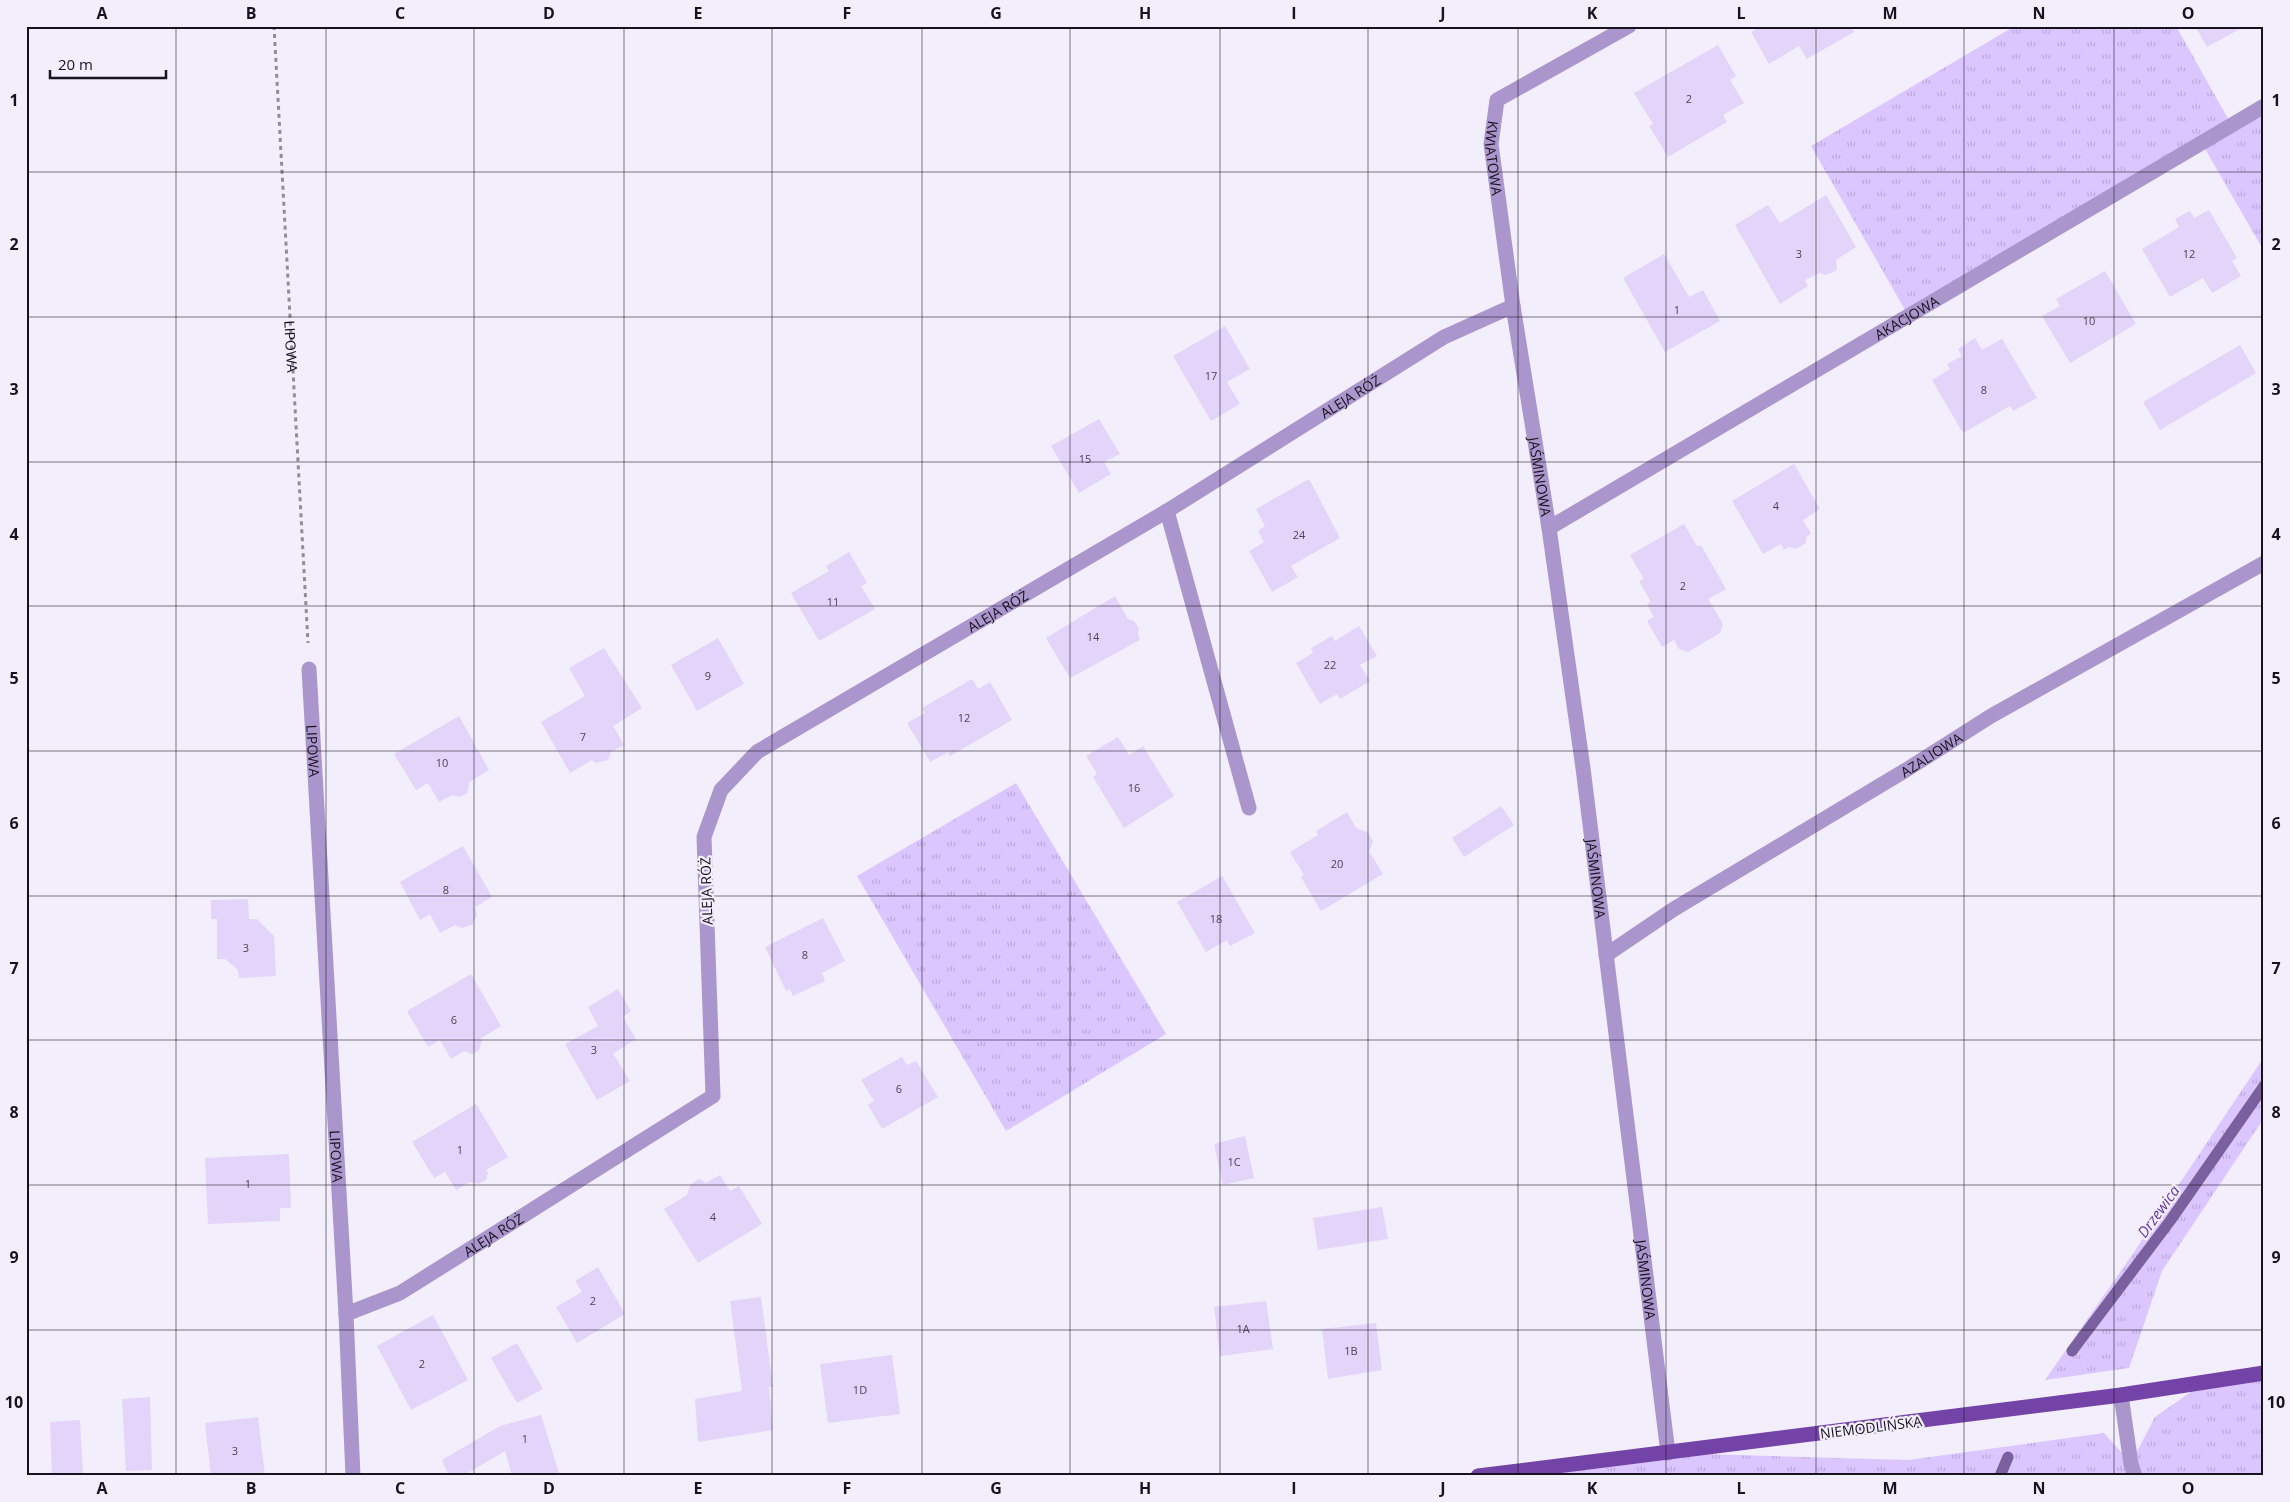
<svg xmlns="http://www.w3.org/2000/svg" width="2290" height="1502" font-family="'Open Sans',sans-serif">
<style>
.grass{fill:url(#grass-tufts)}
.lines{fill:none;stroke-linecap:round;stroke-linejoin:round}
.stream{stroke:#7a609e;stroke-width:11}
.building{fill:#e3d5f9}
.path{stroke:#918c98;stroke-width:3;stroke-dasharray:4 4;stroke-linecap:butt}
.minor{stroke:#ab95cd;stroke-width:15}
.major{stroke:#7343a8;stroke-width:15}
.grid{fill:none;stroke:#17121d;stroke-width:1;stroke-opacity:0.55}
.labels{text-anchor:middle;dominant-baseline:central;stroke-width:4.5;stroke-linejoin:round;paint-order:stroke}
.number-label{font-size:11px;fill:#4a4354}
.street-label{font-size:14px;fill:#17121d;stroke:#f3eefb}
.water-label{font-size:15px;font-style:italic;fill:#67379a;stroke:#f3eefb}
.neatline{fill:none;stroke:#17121d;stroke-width:2}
.grid-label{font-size:16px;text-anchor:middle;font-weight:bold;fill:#17121d}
</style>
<defs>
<pattern id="grass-tufts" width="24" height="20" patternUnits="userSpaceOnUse" patternTransform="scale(1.25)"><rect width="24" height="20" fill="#dcc6ff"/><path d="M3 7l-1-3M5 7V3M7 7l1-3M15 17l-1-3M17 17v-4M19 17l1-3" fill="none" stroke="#bca9da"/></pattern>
</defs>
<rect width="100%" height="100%" fill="#f3eefb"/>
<g class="grass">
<path d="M2015 26H2176L2231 124 2264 105V251L2201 142 1908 315 1811 146Z"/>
<path d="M1016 783 1166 1034 1006 1131 857 876Z"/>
<path d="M2264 1057V1118L2162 1271 2129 1368 2045 1380 2130 1258Z"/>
<path d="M2264 1373V1476H1478L1668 1453 1908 1460 2104 1433 2131 1463 2155 1417 2205 1382Z"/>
</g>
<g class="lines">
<g class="stream">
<path d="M2072 1351 2170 1221 2264 1086"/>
<path d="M2000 1476 2008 1457"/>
</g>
</g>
<g class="building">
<path d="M1761 26H1851L1854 32 1807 59 1799 46 1769 64 1751 32Z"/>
<path d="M2195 26H2249L2243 30 2242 28 2207 47Z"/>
<path d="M1718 45 1736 76 1730 80 1744 103 1723 115 1727 122 1668 157 1649 126 1653 124 1634 93Z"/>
<path d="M1826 195 1856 247 1836 260 1837 270 1826 275 1820 273 1805 280 1808 286 1780 304 1735 225 1768 205 1780 223Z"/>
<path d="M2209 210 2237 258 2232 261 2241 276 2212 293 2203 278 2170 297 2142 249 2179 227 2175 219 2190 211 2194 218Z"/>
<path d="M1664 254 1689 297 1703 290 1720 321 1665 352 1623 278Z"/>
<path d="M2105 271 2136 324 2070 363 2042 316 2060 306 2056 299Z"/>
<path d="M1225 326 1250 369 1227 382 1240 404 1211 421 1173 356Z"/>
<path d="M1975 338 1982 350 2002 339 2037 398 2013 411 2010 406 1963 433 1932 380 1950 369 1947 364 1962 356 1958 349Z"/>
<path d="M2240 345 2256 373 2160 430 2143 402Z"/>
<path d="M1099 419 1120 454 1104 462 1111 474 1079 493 1051 446Z"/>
<path d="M1794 464 1820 509 1803 520 1811 534 1806 537V543L1796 549 1789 547 1784 550 1781 544 1763 554 1732 501Z"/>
<path d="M1309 479 1340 538 1291 566 1298 577 1272 592 1249 551 1264 542 1258 531 1265 526 1256 509Z"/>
<path d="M1684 524 1697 546 1701 545 1726 589 1708 599 1723 624 1720 633 1688 652 1679 649 1674 640 1662 647 1647 621 1654 617 1647 604 1651 602 1639 581 1644 579 1630 555Z"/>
<path d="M849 552 867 583 861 586 875 609 819 641 791 593 829 571 826 566Z"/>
<path d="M1115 596 1128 619 1134 621 1139 629 1138 635 1140 640 1070 678 1046 638Z"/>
<path d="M1359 626 1377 656 1360 665 1370 681 1340 699 1337 694 1320 704 1296 663 1313 653 1311 648 1332 636 1335 641Z"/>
<path d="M718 638 744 684 697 711 671 665Z"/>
<path d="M604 648 642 708 613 726 624 745 611 752 608 760 596 763 592 760 570 773 541 722 585 696 569 668Z"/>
<path d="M972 679 978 689 990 682 1012 720 950 756 948 752 930 762 907 723 925 713 922 708Z"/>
<path d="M459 716 489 770 468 783 469 785 467 793 460 797 452 795 439 802 428 783 416 790 394 754Z"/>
<path d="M1118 737 1129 755 1143 746 1174 796 1124 828 1093 777 1097 774 1086 756Z"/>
<path d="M1501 806 1514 825 1464 857 1452 838Z"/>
<path d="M1347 812 1356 828 1368 832 1373 842 1369 851 1383 874 1321 911 1301 877 1304 875 1290 852 1318 835 1316 831Z"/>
<path d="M463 846 492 897 475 907 477 915 472 925 462 928 455 925 440 933 430 914 420 920 400 882Z"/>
<path d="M1222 876 1255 933 1230 946 1227 940 1206 952 1177 902Z"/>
<path d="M248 899 249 919H257L274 936 276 976 239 978 238 970 225 959H217V919H211V900Z"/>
<path d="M823 918 845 961 822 973 825 981 793 996 790 989 786 991 765 947Z"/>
<path d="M471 974 501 1026 480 1039 482 1041 479 1050 472 1054 464 1051 451 1059 440 1040 428 1047 407 1011Z"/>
<path d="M618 989 631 1011 623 1017 636 1039 613 1054 630 1081 597 1100 565 1044 598 1026 588 1007Z"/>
<path d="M902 1057 907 1065 916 1061 938 1097 882 1129 868 1105 874 1101 861 1080Z"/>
<path d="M476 1104 508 1157 486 1170 488 1173 486 1180 478 1184 470 1182 456 1190 445 1172 434 1178 412 1142Z"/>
<path d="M1245 1136 1254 1178 1223 1185 1214 1144Z"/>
<path d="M289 1154 291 1208H280V1221L208 1224 205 1158Z"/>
<path d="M720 1175 730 1191 739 1186 762 1224 698 1263 664 1209 687 1195 690 1185 699 1179 706 1183Z"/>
<path d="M1382 1207 1388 1239 1318 1250 1313 1218Z"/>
<path d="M598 1267 625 1314 577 1343 556 1307 582 1292 575 1281Z"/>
<path d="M761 1297 773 1387H769L773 1430 698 1442 695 1399 742 1391 730 1301Z"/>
<path d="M1266 1301 1273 1349 1220 1356 1214 1307Z"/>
<path d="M433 1315 468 1380 411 1410 377 1346Z"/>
<path d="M1376 1323 1382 1370 1328 1379 1322 1329Z"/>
<path d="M517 1343 543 1389 517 1403 491 1358Z"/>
<path d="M892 1355 900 1414 828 1423 820 1364Z"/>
<path d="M150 1397 152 1470 126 1471 122 1399Z"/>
<path d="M541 1415 560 1476H512L505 1451 463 1476H449L442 1460 500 1426Z"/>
<path d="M258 1417 265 1476H211L205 1423Z"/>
<path d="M80 1420 83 1476H52L50 1422Z"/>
</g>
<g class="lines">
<path class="path" id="s1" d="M274 26 308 643"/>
<g class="minor">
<path id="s2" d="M1629 26 1497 100 1491 144 1513 306 1549 528 1583 768 1668 1453"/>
<path d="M1167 511 1249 808"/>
<path id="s3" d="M1549 528 2264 106"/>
<path id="s4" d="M309 669 346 1314 353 1476"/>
<path id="s5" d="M1606 955 1674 909 1906 770 1991 716 2264 563"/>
<path id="s6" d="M346 1314 400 1293 713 1096 704 837 721 790 757 752 1167 511 1444 337 1513 306"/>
<path d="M2121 1395 2131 1464 2135 1476"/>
</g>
<path class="major" d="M1478 1476 2121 1395 2264 1373"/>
</g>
<path class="grid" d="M176 26V1476M326 26V1476M474 26V1476M624 26V1476M772 26V1476M922 26V1476M1070 26V1476M1220 26V1476M1368 26V1476M1518 26V1476M1666 26V1476M1816 26V1476M1964 26V1476M2114 26V1476M26 172H2264M26 317H2264M26 462H2264M26 606H2264M26 751H2264M26 896H2264M26 1040H2264M26 1185H2264M26 1330H2264"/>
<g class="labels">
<g class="number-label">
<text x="1689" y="98">2</text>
<text x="1799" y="253">3</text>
<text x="2189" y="253">12</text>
<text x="1677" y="309">1</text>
<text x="2089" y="320">10</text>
<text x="1211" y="375">17</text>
<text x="1984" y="389">8</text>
<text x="1085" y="458">15</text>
<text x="1776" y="505">4</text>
<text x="1299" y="534">24</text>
<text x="1683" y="585">2</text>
<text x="833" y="601">11</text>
<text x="1093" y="636">14</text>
<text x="1330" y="664">22</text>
<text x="708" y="675">9</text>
<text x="964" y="717">12</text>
<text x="583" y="736">7</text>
<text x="442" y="762">10</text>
<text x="1134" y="787">16</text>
<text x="1337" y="863">20</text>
<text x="446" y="889">8</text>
<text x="1216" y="918">18</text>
<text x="246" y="947">3</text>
<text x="805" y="954">8</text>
<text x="454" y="1019">6</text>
<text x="594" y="1049">3</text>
<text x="899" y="1088">6</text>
<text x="460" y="1149">1</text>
<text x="1234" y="1161">1C</text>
<text x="248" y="1183">1</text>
<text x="713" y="1216">4</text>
<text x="593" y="1300">2</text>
<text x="1243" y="1328">1A</text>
<text x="1351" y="1350">1B</text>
<text x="422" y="1363">2</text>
<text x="860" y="1389">1D</text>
<text x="525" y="1438">1</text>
<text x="235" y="1450">3</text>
</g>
<g class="street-label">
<text stroke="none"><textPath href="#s2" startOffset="210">KWIATOWA</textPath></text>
<text stroke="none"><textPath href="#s3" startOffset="415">AKACJOWA</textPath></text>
<text stroke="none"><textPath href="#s1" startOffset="321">LIPOWA</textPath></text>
<text stroke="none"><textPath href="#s6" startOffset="1481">ALEJA RÓŻ</textPath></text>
<text stroke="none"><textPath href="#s2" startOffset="532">JAŚMINOWA</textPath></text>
<text stroke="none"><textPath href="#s6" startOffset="1068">ALEJA RÓŻ</textPath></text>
<text stroke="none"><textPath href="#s4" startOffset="82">LIPOWA</textPath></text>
<text stroke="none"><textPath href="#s5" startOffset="382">AZALIOWA</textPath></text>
<text stroke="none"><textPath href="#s2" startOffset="938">JAŚMINOWA</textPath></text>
<text transform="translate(706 891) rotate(-92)">ALEJA RÓŻ</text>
<text stroke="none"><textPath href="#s4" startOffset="488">LIPOWA</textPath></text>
<text stroke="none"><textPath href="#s6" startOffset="168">ALEJA RÓŻ</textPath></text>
<text stroke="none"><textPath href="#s2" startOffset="1342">JAŚMINOWA</textPath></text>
<text transform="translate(1871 1427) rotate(-7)">NIEMODLIŃSKA</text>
</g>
<g class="water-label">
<text transform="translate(2158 1211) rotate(-54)">Drzewica</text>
</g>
</g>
<rect width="2290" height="1502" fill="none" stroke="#f3eefb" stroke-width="55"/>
<path d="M50 70v8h116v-8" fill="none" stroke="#17121d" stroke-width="2.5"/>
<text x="58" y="70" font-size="15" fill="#17121d" stroke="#f3eefb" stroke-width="4" paint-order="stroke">20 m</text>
<rect x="28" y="28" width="2234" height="1446" class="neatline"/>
<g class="grid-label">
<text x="102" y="19">A</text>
<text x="251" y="19">B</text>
<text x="400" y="19">C</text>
<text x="549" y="19">D</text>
<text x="698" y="19">E</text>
<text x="847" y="19">F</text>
<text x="996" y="19">G</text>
<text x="1145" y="19">H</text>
<text x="1294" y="19">I</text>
<text x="1443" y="19">J</text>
<text x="1592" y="19">K</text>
<text x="1741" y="19">L</text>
<text x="1890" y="19">M</text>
<text x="2039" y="19">N</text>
<text x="2188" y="19">O</text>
<text x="14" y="106">1</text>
<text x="2276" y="106">1</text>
<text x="14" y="250">2</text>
<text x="2276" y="250">2</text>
<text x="14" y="395">3</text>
<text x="2276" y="395">3</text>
<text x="14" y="540">4</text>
<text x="2276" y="540">4</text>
<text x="14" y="684">5</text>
<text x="2276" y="684">5</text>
<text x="14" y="829">6</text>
<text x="2276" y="829">6</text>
<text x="14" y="974">7</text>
<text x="2276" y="974">7</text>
<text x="14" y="1118">8</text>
<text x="2276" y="1118">8</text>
<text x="14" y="1263">9</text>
<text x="2276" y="1263">9</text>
<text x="14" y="1408">10</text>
<text x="2276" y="1408">10</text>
<text x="102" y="1494">A</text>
<text x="251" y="1494">B</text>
<text x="400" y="1494">C</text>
<text x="549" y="1494">D</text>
<text x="698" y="1494">E</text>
<text x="847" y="1494">F</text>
<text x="996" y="1494">G</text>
<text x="1145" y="1494">H</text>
<text x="1294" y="1494">I</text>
<text x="1443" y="1494">J</text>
<text x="1592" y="1494">K</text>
<text x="1741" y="1494">L</text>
<text x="1890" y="1494">M</text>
<text x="2039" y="1494">N</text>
<text x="2188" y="1494">O</text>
</g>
</svg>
